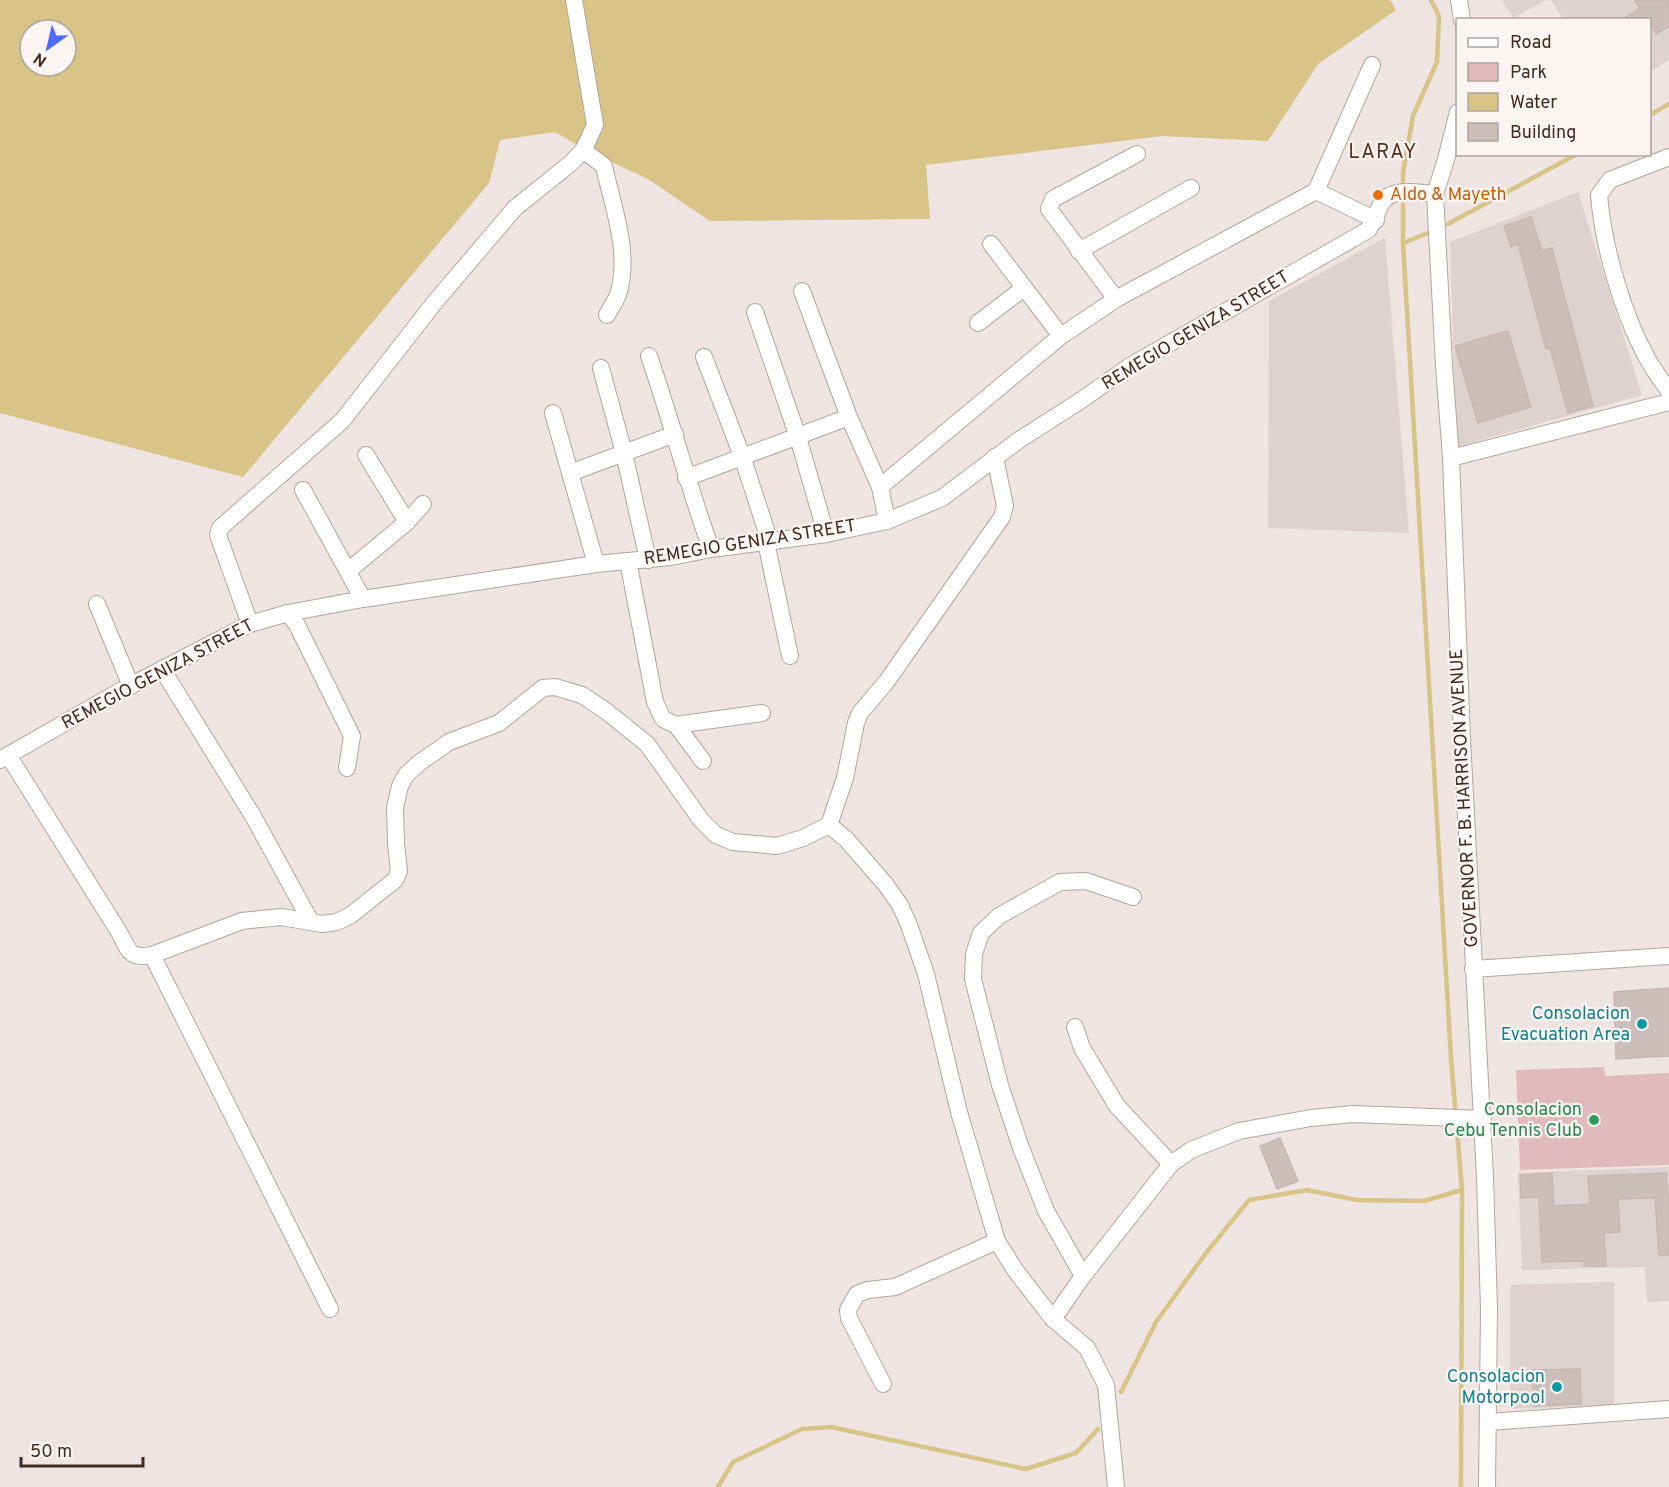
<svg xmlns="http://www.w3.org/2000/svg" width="1669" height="1487" font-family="Overpass,sans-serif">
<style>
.built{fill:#ded2d0}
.green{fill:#e1babe}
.water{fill:#d7c486;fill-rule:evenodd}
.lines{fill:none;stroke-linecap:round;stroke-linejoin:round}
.stream{stroke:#d7c486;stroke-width:4.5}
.building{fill:#ccbeba;stroke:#c8b8b4;stroke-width:1.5}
.minor-casing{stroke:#b3a5a0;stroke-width:18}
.minor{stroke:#fff;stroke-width:16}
.food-dot{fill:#e8710a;stroke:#faf4f3;stroke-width:2}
.culture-dot{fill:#0f9aa8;stroke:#faf4f3;stroke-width:2}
.leisure-dot{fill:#2e9e5b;stroke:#faf4f3;stroke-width:2}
.labels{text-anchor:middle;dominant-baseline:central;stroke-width:4.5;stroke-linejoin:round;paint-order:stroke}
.food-label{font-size:18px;fill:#c56008;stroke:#faf4f3;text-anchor:start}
.street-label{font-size:18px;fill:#412b21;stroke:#faf4f3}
.culture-label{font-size:18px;fill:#0d838f;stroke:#faf4f3;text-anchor:end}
.leisure-label{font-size:18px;fill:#27864d;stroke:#faf4f3;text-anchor:end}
.neighbourhood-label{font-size:20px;letter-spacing:1.5px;fill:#55301a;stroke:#faf4f3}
</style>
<rect width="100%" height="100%" fill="#eee4e2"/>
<g class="built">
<path d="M1502 0H1546L1513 18Z"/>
<path d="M1551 0H1669V60L1650 72V20L1563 19Z"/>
<path d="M1578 192 1642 395 1456 447 1450 242Z"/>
<path d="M1385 238 1409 533 1268 528 1269 301Z"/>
<path d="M1669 1167V1301L1647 1302 1645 1267 1522 1270 1518 1173Z"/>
<path d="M1614 1282V1405L1510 1409V1285Z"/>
</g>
<path class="green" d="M1604 1067 1605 1076 1669 1073V1165L1520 1170 1516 1070Z"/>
<path class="water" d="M0 0H1390L1396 10 1318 64 1268 141 1162 136 926 165 930 219 710 221 648 179 584 149 555 132 500 140 489 183 243 477 0 413ZM30 30H66V66H30Z"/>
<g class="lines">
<g class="stream">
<path d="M1431 0 1439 16 1437 62 1413 116 1403 173V243L1451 1058 1462 1190 1461 1487"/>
<path d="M1650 115 1669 104"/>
<path d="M1448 224 1577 154"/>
<path d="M1403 243 1428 233"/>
<path d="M1121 1392 1156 1322 1206 1253 1249 1200 1307 1190 1357 1200 1424 1201 1462 1190"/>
<path d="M718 1487 733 1462 802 1429 831 1427 1026 1469 1076 1453 1098 1429"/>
</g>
</g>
<g class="building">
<path d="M1635 0H1669V26L1656 34 1650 20H1622L1640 8Z"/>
<path d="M1531 217 1542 251 1552 248 1593 406 1568 413 1550 348 1546 349 1518 244 1511 247 1504 226Z"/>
<path d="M1508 331 1531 407 1478 423 1455 346Z"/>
<path d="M1669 988V1056L1616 1059 1614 992Z"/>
<path d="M1280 1138 1298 1181 1277 1189 1260 1146Z"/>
<path d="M1552 1173 1554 1206 1590 1204 1588 1176 1666 1173 1669 1205V1255L1659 1256 1655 1198 1618 1199 1620 1232 1604 1233 1606 1266H1584V1261L1542 1262 1539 1197 1521 1198 1520 1175Z"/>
<path d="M1580 1369 1581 1404 1534 1406 1532 1370Z"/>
</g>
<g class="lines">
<defs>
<g id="minor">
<path d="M1459 0 1462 20"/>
<path d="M1458 112 1445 163 1435 194 1444 366 1451 458 1462 739 1485 1177 1489 1308 1487 1487"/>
<path d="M583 150 604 166C613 208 631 253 618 295 615 302 610 309 607 315"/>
<path d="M1669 157 1610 180 1599 195C1603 245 1622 312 1646 356 1652 368 1661 380 1669 391"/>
<path d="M1316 191 1376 220"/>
<path d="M991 244 1061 336"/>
<path d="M1079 251 1191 188"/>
<path d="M802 291 849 417 880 487 887 521"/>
<path d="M1116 299 1049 209 1053 199 1137 154"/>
<path d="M755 312 798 437 826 534"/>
<path d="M978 323 1024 288"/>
<path d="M649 356C671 420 688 485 711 549"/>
<path d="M704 357 742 456 770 542"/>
<path d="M601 368 624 453 648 560"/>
<path d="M553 413 596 564"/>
<path d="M366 455 407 522"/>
<path d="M1451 458 1669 402"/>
<path d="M570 473 675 434"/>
<path d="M686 478 849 417"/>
<path d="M880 487 1061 336 1116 299 1316 191 1372 65"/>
<path d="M303 490 363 599"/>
<path d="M766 542 790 656"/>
<path d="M628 561 655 702 663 719 676 725 703 761"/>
<path d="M348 571 407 522 423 504"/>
<path d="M97 604 131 686"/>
<path d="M288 613 297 625 352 736 347 768"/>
<path d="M250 624 218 535 220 528 342 421 435 302 515 208 571 163 584 149 595 125 574 0"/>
<path d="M162 669 253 816 311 922"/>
<path d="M676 725 762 713"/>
<path d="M8 755 119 932C129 951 129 959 152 955L242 921 281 917 322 924 337 922 351 915 395 880 399 871 396 843 395 808 400 786 406 775 419 763 449 742 499 723 543 688 555 687 582 695 606 711 647 744 701 820 716 835 733 842 777 846 803 838 829 825 845 778 856 723 860 713 887 681 1002 517 1005 506 995 457"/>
<path d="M0 760 122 690 236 631 250 624 288 613 363 599 596 564 671 557 711 549 826 534 887 521 942 498 1019 440 1080 401 1130 366 1368 230C1375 221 1376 214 1381 204 1391 186 1418 193 1435 194"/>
<path d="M829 825 846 839 886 885 900 905 909 925 926 974 959 1112 997 1241 1015 1270 1053 1319 1087 1348 1106 1385 1116 1487"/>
<path d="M152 955 330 1309"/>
<path d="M1473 969 1669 956"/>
<path d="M1075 1027 1082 1048 1117 1106 1171 1164"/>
<path d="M1083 1276 1046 1211 1021 1148 1000 1085 973 979 974 954 981 933 999 916 1060 882 1086 881 1133 897"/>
<path d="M1053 1319 1083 1276 1171 1164 1191 1150 1239 1131 1311 1118 1353 1114 1483 1119"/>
<path d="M883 1384 849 1318 848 1310 857 1294 868 1290 895 1287 997 1241"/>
<path d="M1489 1422 1669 1409"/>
</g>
</defs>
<use href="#minor" class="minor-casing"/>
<use href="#minor" class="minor"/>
</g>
<circle class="food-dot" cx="1378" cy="195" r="6"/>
<g class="culture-dot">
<circle cx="1642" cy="1024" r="6"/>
<circle cx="1557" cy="1387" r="6"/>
</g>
<circle class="leisure-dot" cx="1594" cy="1120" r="6"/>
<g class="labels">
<g class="food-label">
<text x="1390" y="195">Aldo &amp; Mayeth</text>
</g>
<g class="street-label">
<text transform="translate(1196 331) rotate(-31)">REMEGIO GENIZA STREET</text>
<text transform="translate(750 543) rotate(-9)">REMEGIO GENIZA STREET</text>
<text transform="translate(158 675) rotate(-28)">REMEGIO GENIZA STREET</text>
<text transform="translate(1465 798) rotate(-93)">GOVERNOR F. B. HARRISON AVENUE</text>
</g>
<g class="culture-label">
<text x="1630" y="1014">Consolacion<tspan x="1630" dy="21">Evacuation Area</tspan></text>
<text x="1545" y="1377">Consolacion<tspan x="1545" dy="21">Motorpool</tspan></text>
</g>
<g class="leisure-label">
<text x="1582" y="1110">Consolacion<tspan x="1582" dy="21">Cebu Tennis Club</tspan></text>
</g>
<g class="neighbourhood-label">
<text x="1383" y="153">LARAY</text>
</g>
</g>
<rect x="1456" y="18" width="195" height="138" fill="#faf4f3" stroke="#b0a49f" stroke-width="1.5"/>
<rect x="1468" y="38" width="30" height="9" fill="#ffffff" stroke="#b0a49f" stroke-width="1.5"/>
<text x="1510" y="48" font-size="18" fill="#412b21">Road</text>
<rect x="1468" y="63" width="30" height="18" fill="#e1babe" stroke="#b0a49f" stroke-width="1.5"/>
<text x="1510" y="78" font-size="18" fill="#412b21">Park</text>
<rect x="1468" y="93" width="30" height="18" fill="#d7c486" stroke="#b0a49f" stroke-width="1.5"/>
<text x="1510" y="108" font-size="18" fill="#412b21">Water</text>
<rect x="1468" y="123" width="30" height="18" fill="#ccbeba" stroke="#b0a49f" stroke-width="1.5"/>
<text x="1510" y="138" font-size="18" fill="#412b21">Building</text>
<g transform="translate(48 48) rotate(214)"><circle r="28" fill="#faf4f3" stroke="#b0a49f" stroke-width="1.5"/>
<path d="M0-4.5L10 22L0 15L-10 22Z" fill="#516afd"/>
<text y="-9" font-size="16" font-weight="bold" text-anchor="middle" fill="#412b21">N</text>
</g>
<path d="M21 1457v9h122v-9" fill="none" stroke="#412b21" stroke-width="3"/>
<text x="30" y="1457" font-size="18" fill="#412b21" stroke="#faf4f3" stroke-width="4.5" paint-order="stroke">50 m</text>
</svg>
